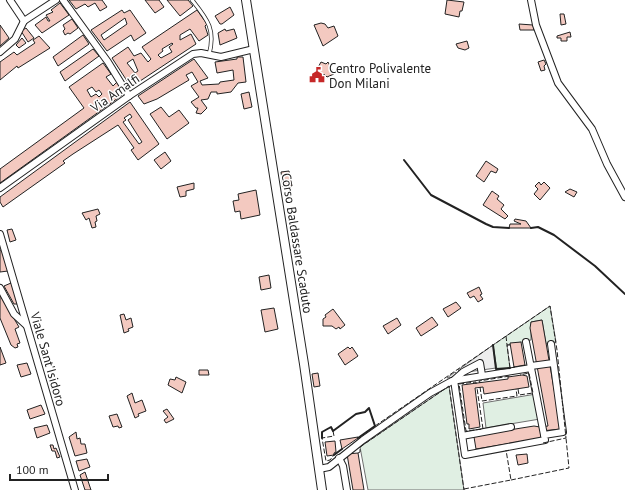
<svg xmlns="http://www.w3.org/2000/svg" width="625" height="490" font-family="'PT Sans',sans-serif">
<style>
.green{fill:#e0efe3;stroke:#6f6f6f}
.parking{fill:#ededed;stroke:#6f6f6f}
.building{fill:#f3c9c0;stroke:#222;fill-rule:evenodd}
.lines{fill:none;stroke-linecap:round;stroke-linejoin:round}
.lane-casing{stroke:#222;stroke-width:4.5}
.street-casing{stroke:#222;stroke-width:8}
.secondary-casing{stroke:#222;stroke-width:10}
.lane{stroke:#fff;stroke-width:3}
.street{stroke:#fff;stroke-width:6}
.secondary{stroke:#fff;stroke-width:8}
.fence{stroke:#222;stroke-width:1;stroke-dasharray:5 2;stroke-linecap:butt}
.wall{stroke:#222;stroke-width:2}
.labels{text-anchor:middle;dominant-baseline:central;stroke-width:3;stroke-linejoin:round;paint-order:stroke}
.poi-label{font-size:13px;fill:#222;stroke:#fff;text-anchor:start}
.street-label{font-size:13px;fill:#222;stroke:#fff}
</style>
<rect width="100%" height="100%" fill="#fff"/>
<g class="green">
<path d="M550 306 556 342 546 344 542 320 531 322V340L507 345 510 368 497 370 493 345Z"/>
<path d="M449 386 464 490H368L360 447Z"/>
<path d="M536 394 540 419 486 428 483 403Z"/>
</g>
<path class="parking" d="M493 345 496 368 467 372V375L447 378 455 372 457 374 459 371 458 370Z"/>
<g class="building">
<path d="M69 0H102L107 7 100 11 95 3 88 7 85 4 76 9Z"/>
<path d="M145 0H159L164 7 155 13Z"/>
<path d="M167 0H188L193 6 180 16Z"/>
<path d="M447 0 464 2 462 11H460L459 17 445 14Z"/>
<path d="M60 3 69 15 42 33 35 25 46 17 48 21H50L46 15 53 12 51 10Z"/>
<path d="M230 7 234 15 222 24H220L215 16Z"/>
<path d="M122 10 124 13 130 10 146 33 134 41 131 35 107 51 91 30ZM125 18 127 24 104 40 101 35Z"/>
<path d="M197 10 207 24 205 26 208 35 199 41 190 29 180 35V40L191 34 196 44 131 87 112 58 128 47 134 56 141 53 148 62 151 59 142 47ZM172 43 173 44 169 47 172 52 161 58 158 55 163 51 162 49ZM133 59 138 71 135 73 127 63Z"/>
<path d="M560 14H564L566 24 561 25Z"/>
<path d="M72 19 78 28 70 34 68 33 65 35 63 31 65 29 63 25Z"/>
<path d="M321 23 325 24 328 28 334 26 338 36 323 46 314 25Z"/>
<path d="M519 24 533 25 534 30H520Z"/>
<path d="M0 25 9 38 0 46Z"/>
<path d="M26 28 34 38 28 42 21 31Z"/>
<path d="M225 29 226 31 234 29 237 38 220 45 218 33Z"/>
<path d="M570 32 571 37H567V41H561V38H557V36Z"/>
<path d="M83 35 89 44 58 66 53 57Z"/>
<path d="M39 36 50 48 18 68 17 66 0 80V62L14 52 17 55 35 43 33 40Z"/>
<path d="M22 38 26 43 19 48 16 45Z"/>
<path d="M467 41 469 48 465 50 458 48 456 44Z"/>
<path d="M93 49 99 56 65 81 60 72Z"/>
<path d="M237 57H243L246 82 238 83 231 92 217 94V92H211L208 99 201 100 207 108 201 114 196 113 198 108H196L191 102 199 97 191 86 198 82 192 72 186 75 189 80 157 99 144 104 138 96 194 59 208 78 200 81 202 85 219 84 220 82 234 80 233 70 217 73 215 62 237 59Z"/>
<path d="M544 60 546 64 544 66 545 70 541 71 538 62Z"/>
<path d="M321 62 326 64 328 62 334 74 327 77 324 74 321 77H315L316 71Z"/>
<path d="M103 63 111 74 106 77 113 86 117 82 125 93 0 183V169L84 108 69 87ZM92 87 96 92 99 90 102 94 99 97 96 94 91 97 87 90Z"/>
<path d="M249 92 252 107 244 109 241 94Z"/>
<path d="M130 102 159 144 138 160 131 150 134 148 118 125 73 154 63 161 65 163 3 207 0 202V197ZM130 114 132 117 128 120 142 142 139 144 123 122 126 120 124 118Z"/>
<path d="M161 107 169 117 179 110 189 123 167 139 150 114Z"/>
<path d="M165 152 171 161 161 169 154 160Z"/>
<path d="M486 161 498 169 496 173 491 171 484 182 476 176Z"/>
<path d="M289 171 292 186 283 187 281 172Z"/>
<path d="M539 182 541 185 544 182 550 188 540 200 534 194 538 189 535 186Z"/>
<path d="M194 183V189L186 191V196L180 197 177 187Z"/>
<path d="M570 189 577 192 574 197 565 192Z"/>
<path d="M256 190 260 215 241 219 240 211 235 212 233 201 239 200 238 194Z"/>
<path d="M492 191 499 196 497 199 504 205 501 209 508 216 505 219 483 205Z"/>
<path d="M98 209 100 214 96 216 97 221 95 222 96 227 92 228 89 218 86 220 82 213Z"/>
<path d="M515 219 526 221 531 228H509L510 224H521L514 221Z"/>
<path d="M12 229 16 240 10 242 7 230Z"/>
<path d="M0 250H2L8 271 0 272Z"/>
<path d="M269 275 271 288 261 290 259 277Z"/>
<path d="M11 283 19 304H14L4 286Z"/>
<path d="M479 287 482 294 480 295 483 299 478 302 474 296 470 298 467 293Z"/>
<path d="M0 295 19 327 15 329 20 343 17 344 18 347 15 348 11 345 0 318Z"/>
<path d="M456 302 461 308 448 317 443 309Z"/>
<path d="M274 308 278 329 265 332 261 310Z"/>
<path d="M333 309 345 325 340 329 339 327 336 329 332 326H323V319L326 317 325 315Z"/>
<path d="M124 314 126 320 131 318 133 327 128 329 129 331 124 333 120 315Z"/>
<path d="M432 317 438 325 421 336 416 328Z"/>
<path d="M397 318 401 325 388 334 383 326Z"/>
<path d="M542 320 561 429 541 431 542 438 476 449 474 437 478 435 534 426 540 427 548 426 530 328 531 322Z"/>
<path d="M521 342 525 365 514 367 510 343Z"/>
<path d="M0 347 6 363 0 365Z"/>
<path d="M348 347 350 349 352 347 358 356 345 365 338 354Z"/>
<path d="M27 363 31 374 21 377 17 365Z"/>
<path d="M199 370H208L209 375H199Z"/>
<path d="M318 373 320 386 314 387 312 374Z"/>
<path d="M522 375 527 376 529 387 484 394 483 387 475 388 480 427 469 429V424H467L462 385 508 379V377Z"/>
<path d="M176 377 186 382 182 393 168 385 170 379 175 380Z"/>
<path d="M132 393 135 403 142 400 146 411 138 414 139 416 135 418 127 396Z"/>
<path d="M41 405 45 414 30 419 27 410Z"/>
<path d="M167 409 174 419 166 423 164 420 168 417 163 411Z"/>
<path d="M117 414 122 427 119 428 118 426 113 427 109 416Z"/>
<path d="M47 425 50 433 37 438 34 428Z"/>
<path d="M76 432 77 439 80 438 81 444H85L87 453 75 456 69 437Z"/>
<path d="M358 437V438L342 449 340 440Z"/>
<path d="M335 441 336 452 334 453V455L327 456 325 442Z"/>
<path d="M50 445H53L54 449 56 448 60 457 57 458 55 451H52Z"/>
<path d="M358 453 364 490H353L347 454Z"/>
<path d="M527 454 528 463 518 465 516 455Z"/>
<path d="M87 459 90 467 79 471 76 461Z"/>
<path d="M85 472 91 490H85L80 475Z"/>
</g>
<g class="lines">
<defs>
<path id="lane" d="M192 0C207 19 216 29 209 55"/>
<g id="street">
<path d="M10 0 24 21"/>
<path d="M63 0 108 62 129 96"/>
<path d="M531 0 536 25 558 83 592 129 607 164 625 197"/>
<path d="M0 52 15 39 24 21 56 0"/>
<path d="M0 188 129 96 193 54 201 53 221 57 254 49"/>
<path d="M0 234 75 490"/>
<path d="M0 288 14 314 26 325"/>
<path d="M526 342 544 435"/>
<path d="M531 366 553 363"/>
<path d="M482 375 480 363 463 372 454 380 465 455 545 440 544 435 563 432 551 344"/>
<path d="M462 436 511 427"/>
<path d="M339 458 343 466 347 490"/>
<path d="M319 469 329 467 363 440 430 393 452 381 531 368"/>
</g>
<path id="secondary" d="M246 0 304 364 322 490"/>
</defs>
<use href="#lane" class="lane-casing"/>
<use href="#street" class="street-casing"/>
<use href="#secondary" class="secondary-casing"/>
<use href="#lane" class="lane"/>
<use href="#street" class="street"/>
<use href="#secondary" class="secondary"/>
<g class="fence">
<path d="M506 336 507 345"/>
<path d="M510 345H507L510 368 515 367"/>
<path d="M480 383 479 381 510 376"/>
<path d="M476 384V382L459 384 466 431 483 429 477 388"/>
<path d="M480 387 482 401 517 396 516 389"/>
<path d="M518 389 519 395 533 393 529 373 520 375"/>
<path d="M375 426 550 306 557 350 566 438 543 443"/>
<path d="M333 431 334 436 322 438 326 461 330 460 334 455"/>
<path d="M358 453 360 452V447L449 386 464 490"/>
<path d="M511 480 569 468 566 438"/>
<path d="M464 489 511 480 506 450"/>
</g>
<g class="wall">
<path d="M404 160 431 195 486 224 493 227 509 228"/>
<path d="M531 228 538 227 554 235 595 266 625 294"/>
<path d="M493 345 496 369 510 368"/>
<path d="M322 438V432L331 427 333 431 356 414 365 412 369 408 375 426 358 438"/>
<path d="M334 455 342 449"/>
</g>
</g>
<defs>
<symbol id="civic-bare" viewBox="-9 -9 18 18"><path d="M-.6-6.5H3V-4.5H.6V-3L4-1V1h2V6H-6V1h2V-1L-.6-3ZM-1.2 2.5V6h2.4V2.5Z" fill="#c62828" stroke="#fff" stroke-width="2.5" paint-order="stroke"/></symbol>
</defs>
<g fill-rule="evenodd">
<use href="#civic-bare" x="306" y="64" width="22" height="22"/>
</g>
<g class="labels">
<g class="poi-label">
<text x="329" y="68">Centro Polivalente<tspan x="329" dy="15">Don Milani</tspan></text>
</g>
<g class="street-label">
<text transform="translate(115 93) rotate(-35)">Via Amalfi</text>
<text transform="translate(297 243) rotate(81)">Corso Baldassare Scaduto</text>
<text transform="translate(48 359) rotate(74)">Viale Sant'Isidoro</text>
</g>
</g>
<path d="M10 474v6h98v-6" fill="none" stroke="#222222" stroke-width="2"/>
<text x="16" y="474" font-size="12" fill="#222222" stroke="#ffffff" stroke-width="3" paint-order="stroke">100 m</text>
</svg>
